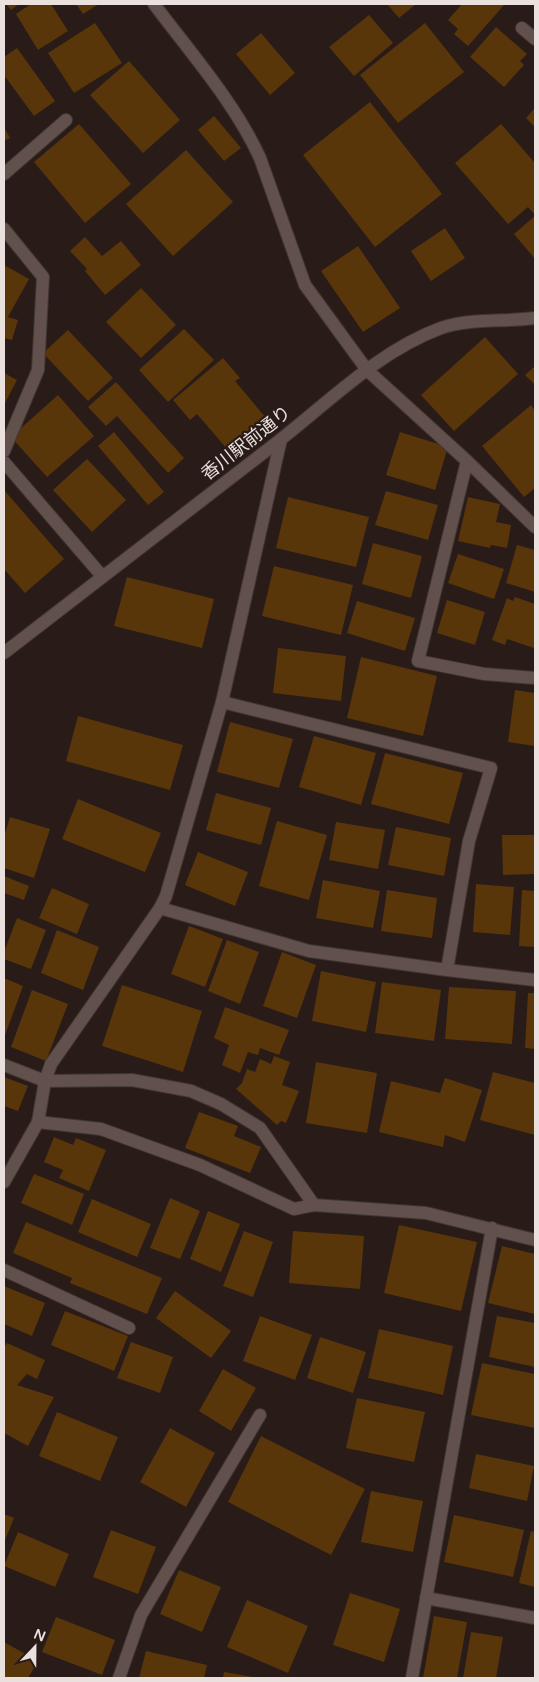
<svg xmlns="http://www.w3.org/2000/svg" width="539" height="1682" font-family="'Varela Round','Noto Sans JP',sans-serif">
<style>
.building{fill:#59350a}
.lines{fill:none;stroke-linecap:round;stroke-linejoin:round}
.service-casing{stroke:#413634;stroke-width:14}
.minor-casing{stroke:#413634;stroke-width:14}
.tertiary-casing{stroke:#413634;stroke-width:14}
.service{stroke:#61504c;stroke-width:12}
.minor{stroke:#61504c;stroke-width:12}
.tertiary{stroke:#61504c;stroke-width:12}
.labels{text-anchor:middle;dominant-baseline:central;stroke-width:4.5;stroke-linejoin:round;paint-order:stroke}
.street-label{font-size:18px;fill:#eae0dd;stroke:#291b18}
</style>
<rect width="100%" height="100%" fill="#291b18"/>
<g class="building">
<path d="M6 4H19L11 10Z"/>
<path d="M31 4H51L68 31 38 50 16 14Z"/>
<path d="M76 4H99L83 14Z"/>
<path d="M387 4H416L399 18Z"/>
<path d="M462 4H505L468 46 454 34 458 29 448 20Z"/>
<path d="M369 15 393 43 354 76 329 47Z"/>
<path d="M95 23 122 63 74 93 48 53Z"/>
<path d="M425 23 464 72 398 123 360 75Z"/>
<path d="M496 27 527 54 520 61 524 65 504 87 470 57Z"/>
<path d="M261 33 295 73 270 95 236 54Z"/>
<path d="M17 48 55 101 34 116 4 75V57Z"/>
<path d="M129 61 180 120 143 153 90 95Z"/>
<path d="M370 102 442 194 375 247 303 155Z"/>
<path d="M535 108V127L526 118Z"/>
<path d="M214 116 241 148 224 161 198 130Z"/>
<path d="M79 124 131 184 85 223 34 162Z"/>
<path d="M501 124 535 163V215L528 207 508 224 455 163Z"/>
<path d="M4 127 10 138 4 141Z"/>
<path d="M186 150 233 202 173 256 126 204Z"/>
<path d="M535 216V259L514 234Z"/>
<path d="M445 228 465 258 431 281 411 251Z"/>
<path d="M85 237 102 256 121 241 141 265 105 295 85 271 87 269 70 251Z"/>
<path d="M358 246 400 308 363 332 321 271Z"/>
<path d="M4 265 29 279 8 317 18 320 12 340 4 338Z"/>
<path d="M141 288 176 325 141 358 106 322Z"/>
<path d="M184 329 214 360 168 402 139 370Z"/>
<path d="M68 330 113 378 88 401 43 353Z"/>
<path d="M485 337 518 374 454 431 421 395Z"/>
<path d="M223 358 240 378 235 381 266 418 228 450 197 414 190 420 173 400Z"/>
<path d="M535 366V385L525 375Z"/>
<path d="M4 373 17 380 4 405Z"/>
<path d="M116 382 184 458 168 473 117 416 106 426 88 407Z"/>
<path d="M58 395 94 436 47 477 11 437Z"/>
<path d="M531 405 535 411V488L524 497 482 446Z"/>
<path d="M114 432 164 492 148 505 98 446Z"/>
<path d="M400 432 448 447 435 490 386 475Z"/>
<path d="M87 459 126 500 92 532 53 490Z"/>
<path d="M4 490 64 559 25 593 4 569Z"/>
<path d="M386 491 438 505 428 540 375 525Z"/>
<path d="M288 497 369 517 356 567 276 548Z"/>
<path d="M468 497 500 504 496 522 511 525 507 548 491 545 490 548 458 541Z"/>
<path d="M373 543 422 556 411 598 362 584Z"/>
<path d="M517 545 535 550V592L506 583Z"/>
<path d="M458 554 504 569 494 599 448 583Z"/>
<path d="M274 566 353 585 341 635 262 616Z"/>
<path d="M127 577 214 599 202 648 114 626Z"/>
<path d="M515 597 535 604 534 648 507 639 505 645 492 640 507 598 513 601Z"/>
<path d="M447 600 485 612 475 645 437 633Z"/>
<path d="M357 601 415 618 405 651 347 633Z"/>
<path d="M278 648 346 656 341 701 273 693Z"/>
<path d="M361 657 437 676 423 736 347 718Z"/>
<path d="M515 690 535 693V746L508 742Z"/>
<path d="M78 716 183 745 170 790 66 761Z"/>
<path d="M230 722 293 739 279 788 217 772Z"/>
<path d="M314 736 376 753 361 805 299 787Z"/>
<path d="M385 753 463 773 449 824 371 804Z"/>
<path d="M216 793 271 808 261 845 206 830Z"/>
<path d="M78 799 161 833 145 872 62 839Z"/>
<path d="M10 817 50 829 34 878 4 868V832L5 833Z"/>
<path d="M277 821 327 835 309 900 259 886Z"/>
<path d="M336 822 385 830 378 869 329 860Z"/>
<path d="M396 827 451 838 444 876 388 865Z"/>
<path d="M502 835H535V874L503 875Z"/>
<path d="M198 852 248 872 235 906 185 885Z"/>
<path d="M4 876 29 886 24 900 4 893Z"/>
<path d="M323 880 380 891 373 928 316 918Z"/>
<path d="M476 884 514 887 510 935 473 932Z"/>
<path d="M52 888 89 904 77 934 39 918Z"/>
<path d="M387 890 437 898 432 938 381 931Z"/>
<path d="M522 890 535 891V947L519 946Z"/>
<path d="M17 918 46 930 31 969 4 959V952Z"/>
<path d="M189 926 223 939 205 987 171 974Z"/>
<path d="M57 930 99 947 83 990 41 973Z"/>
<path d="M227 940 259 952 240 1004 208 991Z"/>
<path d="M282 952 316 965 297 1018 263 1006Z"/>
<path d="M321 971 376 982 366 1032 312 1021Z"/>
<path d="M4 978 23 986 4 1038Z"/>
<path d="M382 982 441 990 434 1041 375 1033Z"/>
<path d="M122 985 202 1011 183 1072 102 1046Z"/>
<path d="M449 987 516 991 512 1044 445 1039Z"/>
<path d="M32 990 68 1004 46 1061 11 1047Z"/>
<path d="M528 993H535V1049L525 1048Z"/>
<path d="M225 1007 289 1030 279 1055 260 1048 258 1055 248 1052 240 1073 222 1065 229 1045 214 1038Z"/>
<path d="M274 1056 290 1062 282 1085 299 1091 286 1123 281 1121 277 1125 236 1089 242 1083 247 1069 255 1072 260 1059 271 1064Z"/>
<path d="M316 1062 377 1073 367 1133 306 1123Z"/>
<path d="M493 1072 535 1083V1135L480 1120Z"/>
<path d="M4 1077 28 1086 18 1111 4 1106Z"/>
<path d="M445 1078 482 1090 465 1142 445 1135 443 1147 379 1132 391 1081 440 1093Z"/>
<path d="M199 1112 238 1126 234 1136 261 1147 250 1173 185 1148Z"/>
<path d="M54 1137 73 1145 76 1138 106 1150 89 1191 59 1178 63 1170 44 1162Z"/>
<path d="M34 1174 84 1194 72 1225 21 1203Z"/>
<path d="M170 1198 200 1211 180 1259 150 1248Z"/>
<path d="M92 1199 151 1224 137 1257 78 1232Z"/>
<path d="M208 1211 240 1224 221 1272 190 1259Z"/>
<path d="M26 1222 162 1278 147 1314 70 1283 72 1278 13 1253Z"/>
<path d="M399 1225 477 1242 461 1311 384 1293Z"/>
<path d="M244 1231 273 1242 253 1297 223 1286Z"/>
<path d="M293 1231 364 1236 360 1289 289 1283Z"/>
<path d="M502 1246 535 1254V1314L488 1303Z"/>
<path d="M4 1286 45 1303 32 1336 4 1324Z"/>
<path d="M175 1291 231 1331 211 1358 156 1318Z"/>
<path d="M65 1311 128 1336 114 1371 51 1345Z"/>
<path d="M260 1316 312 1335 295 1380 243 1361Z"/>
<path d="M497 1316 535 1323V1367L489 1357Z"/>
<path d="M379 1329 453 1346 443 1395 368 1378Z"/>
<path d="M320 1337 366 1352 353 1393 307 1378Z"/>
<path d="M131 1342 173 1357 160 1393 117 1378Z"/>
<path d="M7 1343 45 1360 37 1379 27 1374 17 1385 54 1397 28 1446 4 1433V1347Z"/>
<path d="M482 1363 535 1374V1428L471 1415Z"/>
<path d="M223 1369 256 1388 231 1431 199 1411Z"/>
<path d="M357 1398 425 1412 414 1462 346 1448Z"/>
<path d="M57 1412 118 1437 100 1481 39 1456Z"/>
<path d="M170 1428 215 1453 186 1507 140 1482Z"/>
<path d="M261 1436 365 1489 331 1555 228 1502Z"/>
<path d="M476 1454 534 1466 527 1501 469 1488Z"/>
<path d="M371 1491 423 1501 413 1552 361 1542Z"/>
<path d="M4 1514 14 1518 4 1543Z"/>
<path d="M454 1515 524 1530 513 1577 444 1562Z"/>
<path d="M111 1530 156 1547 138 1594 93 1577Z"/>
<path d="M531 1531 535 1532V1587L519 1583Z"/>
<path d="M18 1532 69 1554 55 1587 4 1566Z"/>
<path d="M179 1570 221 1587 202 1632 160 1614Z"/>
<path d="M350 1593 400 1609 384 1662 333 1645Z"/>
<path d="M247 1600 308 1626 288 1673 227 1647Z"/>
<path d="M434 1616 467 1622 457 1678H423Z"/>
<path d="M56 1617 115 1640 102 1675 42 1652Z"/>
<path d="M471 1632 503 1637 496 1678H463Z"/>
<path d="M4 1642 38 1661 28 1678H4Z"/>
<path d="M146 1651 207 1665 204 1678H139Z"/>
<path d="M224 1672 253 1677V1678H223Z"/>
</g>
<g class="lines">
<defs>
<g id="service">
<path d="M522 28 535 39"/>
<path d="M4 174 66 120"/>
<path d="M4 229 43 277 38 370 4 451"/>
<path d="M467 461 418 661 484 674 535 678"/>
<path d="M4 462 102 576"/>
<path d="M160 908 309 951 447 970 469 841 491 768 222 702"/>
<path d="M447 970 535 980"/>
<path d="M45 1081 132 1080 191 1091 221 1104 260 1128 314 1205"/>
<path d="M4 1270 129 1328"/>
<path d="M119 1678 141 1615 260 1415"/>
</g>
<g id="minor">
<path d="M154 4C190 52 235 103 260 158L305 285 367 370 467 461 535 527"/>
<path d="M4 1065 45 1081"/>
<path d="M38 1122 101 1129 200 1165 294 1209 314 1205 426 1213 535 1240"/>
<path d="M4 1182 38 1122 45 1081 51 1064 160 908 166 896 222 702 281 439"/>
<path d="M426 1598 535 1618"/>
<path d="M412 1678 492 1228"/>
</g>
<path id="tertiary" d="M4 653C95 582 188 512 280 440 331 400 379 351 441 328 470 318 505 322 535 318"/>
</defs>
<use href="#service" class="service-casing"/>
<use href="#minor" class="minor-casing"/>
<use href="#tertiary" class="tertiary-casing"/>
<use href="#service" class="service"/>
<use href="#minor" class="minor"/>
<use href="#tertiary" class="tertiary"/>
</g>
<g class="labels">
<g class="street-label">
<text transform="translate(246 443) rotate(-38)">香川駅前通り</text>
</g>
</g>
<rect width="539" height="1682" fill="none" stroke="#eae0dd" stroke-width="10"/>
<g transform="translate(35 1647) rotate(22)" stroke="#291b18" stroke-width="4" paint-order="stroke">
<path d="M0-4L9 19L0 12L-9 19Z" fill="#eae0dd"/>
<text y="-8" font-size="14" font-weight="bold" text-anchor="middle" fill="#eae0dd">N</text>
</g>
</svg>
